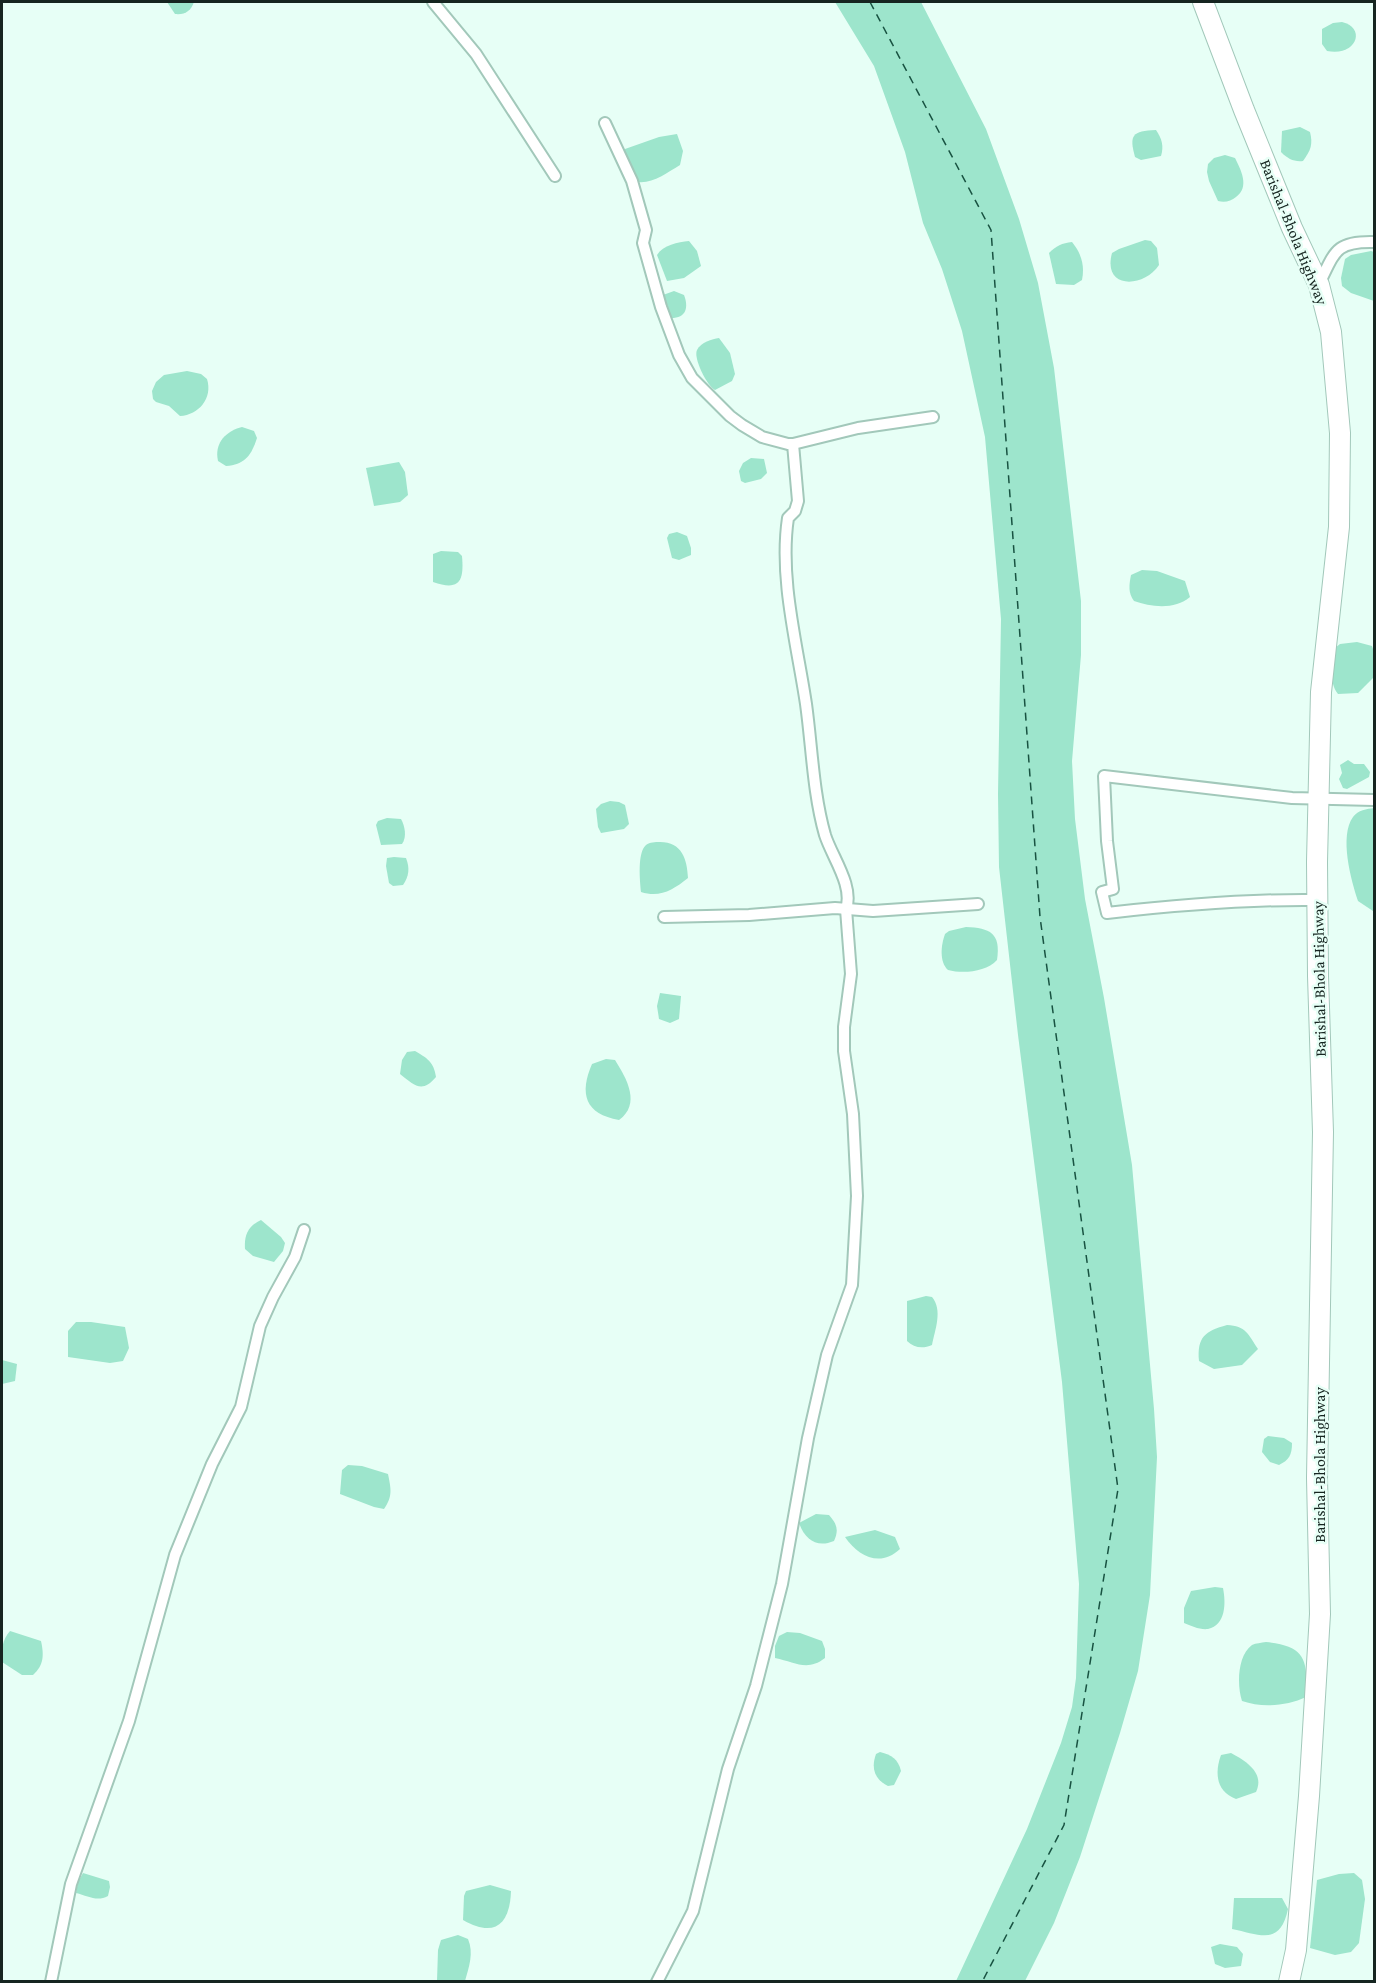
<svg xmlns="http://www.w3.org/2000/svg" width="1376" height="1983" font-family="'Crimson Pro',serif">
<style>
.water{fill:#9de5cc}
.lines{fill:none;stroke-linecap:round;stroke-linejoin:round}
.ferry{stroke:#185241;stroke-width:1.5;stroke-dasharray:8 6;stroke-linecap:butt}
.street-casing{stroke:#a2c8ba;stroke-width:14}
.highway-casing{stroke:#a2c8ba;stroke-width:22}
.street{stroke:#fff;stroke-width:10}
.highway{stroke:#fff;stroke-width:20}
.labels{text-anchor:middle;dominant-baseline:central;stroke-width:5;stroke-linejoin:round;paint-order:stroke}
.street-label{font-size:16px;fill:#162520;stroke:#e7fff6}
</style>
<rect width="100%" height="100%" fill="#e7fff6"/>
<g class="water">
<path d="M167 2H194C191 11 185 15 175 14Z"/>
<path d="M835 2H921L986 129 1019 219 1038 283 1054 368 1081 601V655L1072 761 1075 819 1085 899 1104 998 1132 1165 1154 1409 1157 1457 1150 1595 1138 1671 1120 1733 1080 1857 1054 1923 1025 1981H956L1027 1829 1061 1743 1072 1707 1076 1678 1079 1584 1062 1382 1018 1035 999 867 998 794 1001 619 985 437 962 331 942 269 923 223 905 152 874 66Z"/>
<path d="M1342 22C1367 28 1356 57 1327 51L1322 44V29L1333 23Z"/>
<path d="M1300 127 1310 132C1313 144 1311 150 1303 161 1294 162 1288 159 1281 152L1282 131Z"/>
<path d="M1156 130C1162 139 1164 146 1161 156L1141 160 1135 157C1129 135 1132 131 1156 130Z"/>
<path d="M677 134 683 151 680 165C665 174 650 186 633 181L622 157 625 149 659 137Z"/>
<path d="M1225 155 1235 158C1241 170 1250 187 1236 197 1231 201 1225 203 1218 201L1209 181 1207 172 1208 164 1214 158Z"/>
<path d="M1145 240 1151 241 1157 248 1159 265C1144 288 1102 290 1112 253L1119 249Z"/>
<path d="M689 241 697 251 701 266 684 278 667 281 657 255C663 245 678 242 689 241Z"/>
<path d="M1072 242C1081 253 1085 265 1082 280L1074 285 1056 284 1049 253C1056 246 1062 243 1072 242Z"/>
<path d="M1371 251 1374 252V301L1351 293 1342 286 1341 278 1345 259 1351 255Z"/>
<path d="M674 291 684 295C689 308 686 319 669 318L663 295Z"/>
<path d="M719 338 730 353 735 374 732 381 715 390C707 386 693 358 697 350 701 342 712 339 719 338Z"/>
<path d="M187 371 201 374 207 379C213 398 199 415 180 416L169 406 156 402 153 399 152 391 156 382 164 375Z"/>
<path d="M242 427 254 431 257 438C251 456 245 464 226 466L218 461C214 443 226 431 242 427Z"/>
<path d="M751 458 764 459 767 473 761 479 745 483 741 481 739 471 743 463Z"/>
<path d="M399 462 405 472 408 495 400 502 374 506 366 468Z"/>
<path d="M677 532 687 536 691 548V555L679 560 672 558 667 538 669 534Z"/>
<path d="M441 551 458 552 462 556C464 579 461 592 433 582V554Z"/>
<path d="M1142 570 1157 571 1185 581 1190 597C1175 610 1151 607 1134 601 1128 593 1129 585 1131 575Z"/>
<path d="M1357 642 1372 646 1374 652 1373 678 1358 693 1338 694C1328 681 1333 663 1335 648L1340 644Z"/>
<path d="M1348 760 1354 764H1364L1370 772 1369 777 1347 789 1343 788 1339 779 1342 773 1340 765Z"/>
<path d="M610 801 619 802 625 805 629 824 624 829 601 833 598 827 596 809 601 804Z"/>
<path d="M1374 808V911H1373L1358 901C1351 880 1339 836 1353 817 1358 810 1367 809 1374 808Z"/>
<path d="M387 818 401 819C405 826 407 837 402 844L381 845 376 825 378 821Z"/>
<path d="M660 842C682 842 687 859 688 878 673 890 660 898 641 892 640 881 637 853 646 845 650 842 655 842 660 842Z"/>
<path d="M394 857 406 858C410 868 409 876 403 885L393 886 389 883 386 866 387 858Z"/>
<path d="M966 927C990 928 1001 933 997 960 986 972 963 974 948 970 939 962 941 945 945 934L949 931Z"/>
<path d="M660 993 681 996 679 1019 670 1023 659 1019 657 1006Z"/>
<path d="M415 1051C427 1058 434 1062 436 1077 422 1094 414 1085 400 1074L402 1060 407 1052Z"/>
<path d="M606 1059 615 1060C627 1079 641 1104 619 1120 585 1114 579 1094 592 1064Z"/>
<path d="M261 1220 281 1237 285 1243 283 1251 274 1262 253 1256 245 1249C244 1235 248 1226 261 1220Z"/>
<path d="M926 1296 932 1297C943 1310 935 1330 932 1345 923 1349 914 1348 907 1341V1301Z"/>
<path d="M76 1322H91L125 1327 129 1348 123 1361 110 1363 68 1357V1331Z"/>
<path d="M1227 1325C1246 1326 1248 1334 1258 1349L1242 1365 1214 1369 1199 1361C1197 1337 1205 1331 1227 1325Z"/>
<path d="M2 1360 17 1364 15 1381 2 1384Z"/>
<path d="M1268 1436 1284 1438 1292 1443C1292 1455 1289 1460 1279 1465L1270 1462 1262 1452 1264 1439Z"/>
<path d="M348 1465 362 1466 388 1474C391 1489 393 1496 384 1509L374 1507 340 1494 342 1470Z"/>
<path d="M816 1514 829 1515C837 1524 839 1530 834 1541 817 1548 805 1540 799 1523Z"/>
<path d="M875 1530 895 1537 900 1549C880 1568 858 1556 845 1537Z"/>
<path d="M1215 1587 1223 1588C1226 1603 1226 1625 1208 1629 1200 1630 1191 1626 1184 1623V1608L1191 1591Z"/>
<path d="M10 1631 41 1641C44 1655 44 1665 33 1675H22L2 1662C1 1651 2 1640 10 1631Z"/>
<path d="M787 1632 800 1633 822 1641 825 1649V1658C807 1672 795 1662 775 1658V1646L779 1636Z"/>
<path d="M1266 1642C1306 1646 1308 1660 1306 1697 1287 1706 1262 1708 1242 1701 1237 1686 1237 1656 1252 1645 1256 1643 1261 1643 1266 1642Z"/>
<path d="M880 1752C892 1755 898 1759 901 1771L894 1785 888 1786C874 1779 871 1768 876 1754Z"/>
<path d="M1231 1753C1246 1761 1265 1773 1256 1792L1236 1799C1217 1792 1214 1774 1221 1755Z"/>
<path d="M83 1873 109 1881 110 1887 108 1896C97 1902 88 1896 76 1893L78 1882Z"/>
<path d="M1354 1873 1362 1880 1365 1899 1359 1943 1351 1952 1335 1955 1310 1948 1317 1880 1339 1874Z"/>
<path d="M490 1885 511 1891C510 1925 494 1938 463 1920L464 1896 466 1891Z"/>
<path d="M1234 1898H1282L1288 1909C1280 1946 1261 1935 1232 1929Z"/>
<path d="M458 1935 468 1939C474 1953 469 1967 465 1981H437L438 1950 441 1940Z"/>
<path d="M1220 1944 1237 1947 1243 1954 1241 1966 1225 1968 1215 1964 1211 1947Z"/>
</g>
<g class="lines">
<path class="ferry" d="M870 2 991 230 1040 917 1118 1489 1064 1825 982 1982"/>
<defs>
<g id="street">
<path d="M433 2 476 54 555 176"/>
<path d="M605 123 632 181 646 230 643 243 661 307 679 355 692 378 730 416 742 425 762 437 788 444H793"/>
<path d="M1319 284C1335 252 1335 241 1374 242"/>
<path d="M1317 900C1247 899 1177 905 1107 913L1102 892 1113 889 1107 841 1104 776 1292 798 1374 800"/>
<path d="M664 917 749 915 835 908 873 911 978 904"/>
<path d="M51 1982 71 1884 129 1721 175 1555 212 1464 241 1407 260 1326 273 1297 295 1257 304 1230"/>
<path d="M657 1982 693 1911 728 1769 756 1686 782 1584 808 1438 827 1355 852 1285 857 1196 853 1114 844 1051V1027L851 974 846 909C854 886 832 857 825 835 813 793 812 747 806 704 797 644 779 578 788 518L795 511 798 501 793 444 858 428 933 417"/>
</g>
<path id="highway" d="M1203 2 1244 110 1292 228 1319 285 1331 332 1340 433 1339 527 1321 692 1317 862 1318 976 1323 1132 1317 1478 1320 1614 1309 1796 1296 1950 1289 1982"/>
</defs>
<use href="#street" class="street-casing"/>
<use href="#highway" class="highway-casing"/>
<use href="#street" class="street"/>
<use href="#highway" class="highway"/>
</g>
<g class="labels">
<g class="street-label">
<text transform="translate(1294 232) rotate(68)">Barishal-Bhola Highway</text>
<text transform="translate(1319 979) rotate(-91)">Barishal-Bhola Highway</text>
<text transform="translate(1319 1465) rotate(-90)">Barishal-Bhola Highway</text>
</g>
</g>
<rect width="1376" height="1983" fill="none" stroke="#162520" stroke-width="6"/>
</svg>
